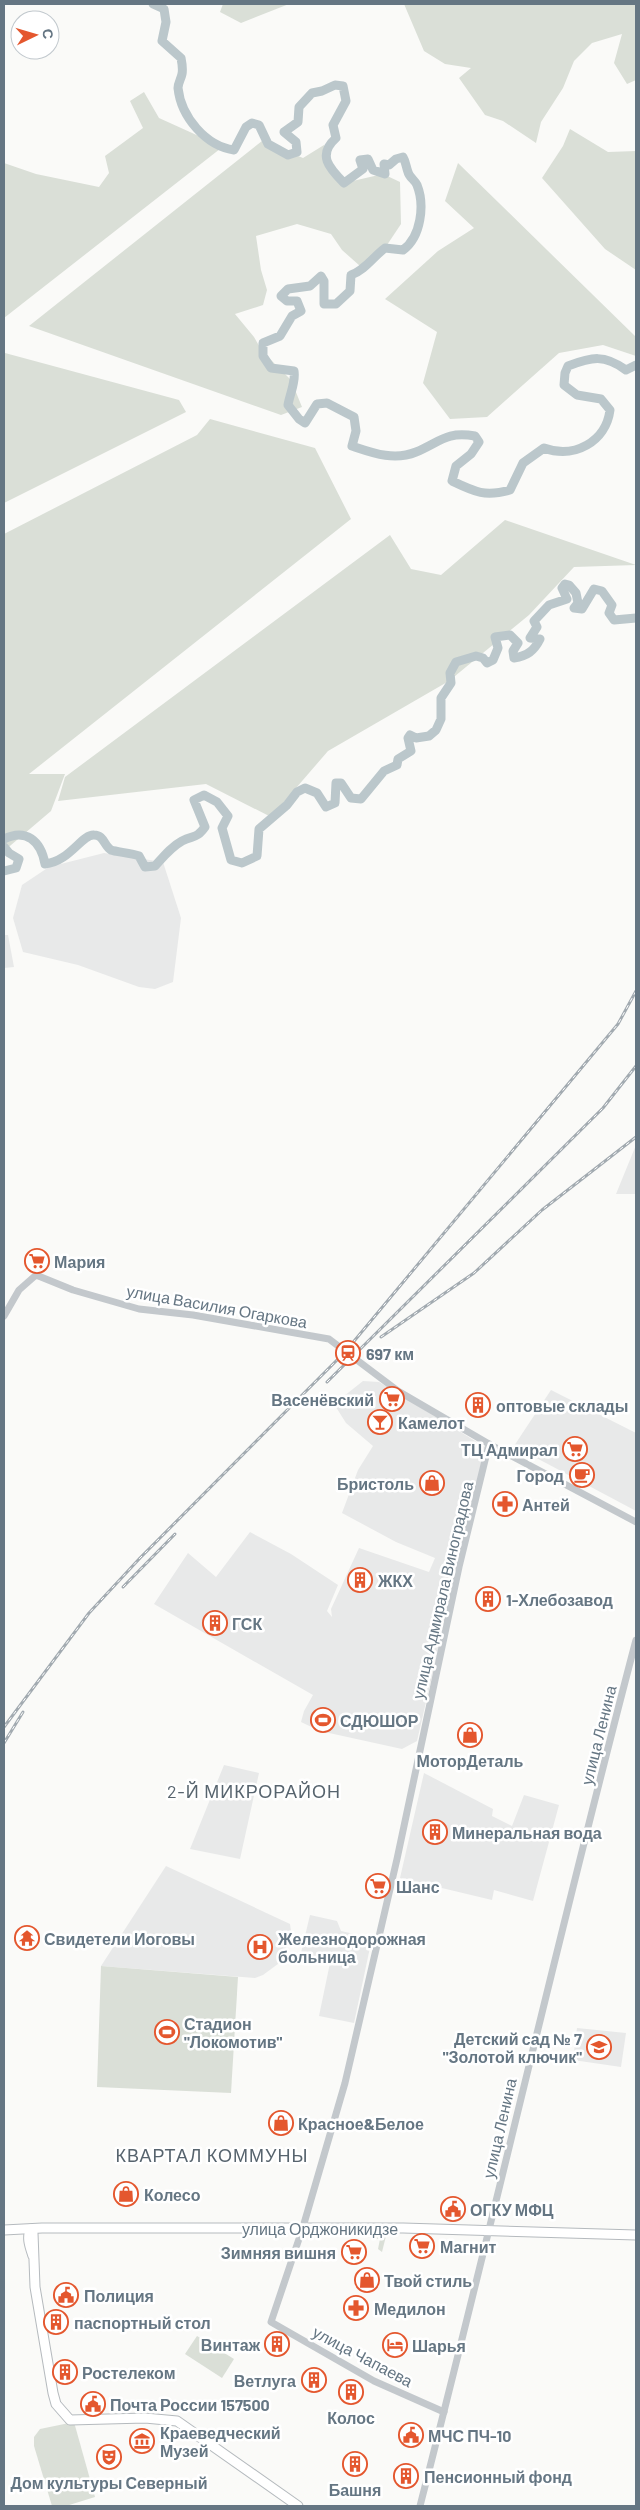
<svg xmlns="http://www.w3.org/2000/svg" width="640" height="2510" font-family="Barlow,sans-serif">
<style>
.built{fill:#e8e9e9}
.green{fill:#dadfd7}
.lines{fill:none;stroke-linecap:round;stroke-linejoin:round}
.river{stroke:#bbc7cb;stroke-width:9}
.major-casing{stroke:#b5babe;stroke-width:11}
.minor{stroke:#c3c8cc;stroke-width:7}
.major{stroke:#fff;stroke-width:9}
.rail-casing{stroke:#a2aab0;stroke-width:3}
.rail{stroke:#fff;stroke-width:1;stroke-dasharray:4;stroke-linecap:butt}
.labels{text-anchor:middle;dominant-baseline:central;stroke-width:5;stroke-linejoin:round;paint-order:stroke}
.poi-label{font-size:16px;font-weight:bold;fill:#657683;stroke:#fff;text-anchor:start}
.street-label{font-size:16px;fill:#657683;stroke:#fff}
.neighbourhood-label{font-size:18px;letter-spacing:1px;fill:#57646e;stroke:#fff}
</style>
<rect width="100%" height="100%" fill="#fafaf8"/>
<g class="built">
<path d="M104 853 163 862 181 918 173 982 155 989 139 987 78 965 23 952 13 918 22 885 49 867Z"/>
<path d="M4 935H8L14 967 4 968Z"/>
<path d="M636 1145V1194H616Z"/>
<path d="M363 1381 379 1382 485 1447 417 1741 402 1749 320 1731 301 1722 304 1711 313 1695 154 1604 188 1553 216 1577 250 1532 291 1554 338 1585 327 1611 332 1617 331 1609 359 1548 429 1572 435 1558 396 1542 342 1513 358 1470 373 1446 346 1423 334 1404Z"/>
<path d="M551 1390 636 1433V1511L514 1446Z"/>
<path d="M224 1765 259 1773 240 1859 190 1849Z"/>
<path d="M424 1773 493 1809 492 1816 512 1826 524 1795 559 1805 533 1901 494 1890 492 1900 400 1878Z"/>
<path d="M166 1866 290 1924 291 1931 282 1961 263 1975 255 1978 101 1966Z"/>
<path d="M310 1915 337 1921 341 1931 372 1938 354 2023 319 2016 330 1963 300 1957Z"/>
<path d="M577 2028 626 2033 621 2067 573 2060Z"/>
</g>
<g class="green">
<path d="M223 4H289L241 23 220 12Z"/>
<path d="M404 4H636V80L627 84 614 63 622 34 592 43 574 61 563 88 541 122 536 143 503 121 485 115 459 78 471 68 445 64 424 51Z"/>
<path d="M144 92 159 118 212 142 225 145 4 318V163L36 174 99 187 109 173 105 156 143 128 130 101Z"/>
<path d="M570 129 608 152 636 151V270L605 249 542 178 563 146Z"/>
<path d="M262 141 303 158 324 145 326 164 344 183 383 174 400 182 401 224 385 248 360 266 342 250 331 234 297 224 256 236 261 270 267 290 263 305 235 314 254 337 262 351 291 380 302 407 281 415 29 326Z"/>
<path d="M458 163 635 336 636 356 603 345 559 353 487 417 450 419 423 383 437 332 385 299 438 251 474 228 445 201Z"/>
<path d="M5 353 179 400 186 412 4 503Z"/>
<path d="M210 419 315 448 351 519 29 774H65L51 811 4 851V534L197 435Z"/>
<path d="M505 520 636 565 574 567 529 615 449 681 328 751 271 817 206 784 58 801 65 777 390 535 411 569 441 575Z"/>
<path d="M101 1966 238 1977 231 2093 97 2087Z"/>
<path d="M370 2231 387 2232 382 2252 378 2249 380 2239 368 2237Z"/>
<path d="M197 2336 234 2359 222 2378 185 2354Z"/>
<path d="M74 2422 95 2497 66 2506H52L34 2446V2437L40 2429Z"/>
</g>
<g class="lines">
<g class="river">
<path d="M153 4 164 9 166 22 162 41 181 58C182 63 183 69 182 74 181 79 178 83 178 88 181 117 206 146 234 150L246 127 252 123 259 125 268 144 288 155 297 152 296 142 284 132 298 122 299 107 312 93 322 91 335 85 343 86 346 101 333 125 336 138C317 155 329 168 344 183L363 169 360 160 368 159 373 170 385 174 384 164 389 165 396 159 403 157C406 162 406 167 408 172 409 177 415 180 417 185 425 205 421 237 403 250L385 248C373 257 365 270 351 275L350 291 336 304H324V281L321 276 310 286 288 289 281 296 287 301H297L301 311 292 316 280 336 263 343V356L271 368 294 371C296 382 290 393 288 405L299 419 305 423 317 404 327 403 354 417 356 431 352 446C373 453 394 461 416 452 440 442 446 431 475 436L479 442 471 454 456 466 452 481C475 492 485 497 510 490L523 463 544 448C574 459 606 442 610 410L601 399 577 395 564 385 565 373 568 366C592 357 604 354 626 370L636 365"/>
<path d="M4 839C26 828 41 841 45 864 69 862 82 834 94 835 104 835 104 846 111 850 116 852 132 853 139 856L145 867 155 866C164 856 171 847 182 841 194 835 196 839 205 827L194 800 204 795 217 802 228 816 222 828 231 860 242 863 257 856 259 829 287 805 297 792 305 788 317 793 326 807 335 803 336 783H341L351 798 361 799 384 771 397 765 398 759 411 751 408 738 410 735 416 738 429 736 436 730 441 719V698L451 683 450 673 456 662 476 656 483 658 487 663 493 660 498 648 495 637 510 635 518 643 513 651 514 658C527 656 534 651 540 639L530 638 537 627 534 621 549 605 567 599 562 588 565 584 569 585 576 593 578 603 574 608 582 609 594 589 602 591 612 605 609 613 614 620 636 618"/>
<path d="M4 847 9 853 19 859 16 868 4 871"/>
</g>
<defs>
<g id="major">
<path d="M4 2230 42 2228H403L636 2235"/>
<path d="M33 2256C30 2247 26 2237 31 2229L33 2233 35 2287 53 2393 56 2404 70 2420 145 2418 177 2421 298 2506"/>
</g>
</defs>
<use href="#major" class="major-casing"/>
<g class="minor">
<path d="M4 1316 19 1290 36 1275 73 1290 139 1309 193 1315 329 1339 398 1391 489 1444 636 1522"/>
<path d="M444 2412 374 2381 271 2322 303 2227 345 2083 397 1859 459 1567 489 1444"/>
<path d="M420 2506C494 2218 560 1928 636 1640"/>
</g>
<use href="#major" class="major"/>
<defs>
<g id="rail">
<path d="M381 1337 474 1273 542 1210 636 1137"/>
<path d="M327 1382 603 1108 636 1066"/>
<path d="M123 1587 175 1534"/>
<path d="M4 1727 89 1613 140 1558 345 1352 618 1024 636 991"/>
<path d="M4 1743 23 1712"/>
</g>
</defs>
<use href="#rail" class="rail-casing"/>
<use href="#rail" class="rail"/>
</g>
<defs>
<symbol id="supermarket-ring" viewBox="-11 -11 22 22"><circle r="9.5" fill="#fff" stroke="#e4572e" stroke-width="1.5"/><path d="M-6-5.5h2.5l.6 2H6L4.5 2H-2.5L-4.4-4H-6ZM-1.5 3.2a1.3 1.3 0 1 0 .1 0ZM3 3.2a1.3 1.3 0 1 0 .1 0Z" fill="#e4572e"/></symbol>
<symbol id="station-ring" viewBox="-11 -11 22 22"><circle r="9.5" fill="#fff" stroke="#e4572e" stroke-width="1.5"/><path d="M-3-6H3Q5-6 5-4V2Q5 4 3 4L4.5 6H3L1.5 4h-3L-3 6H-4.5L-3 4Q-5 4-5 2V-4Q-5-6-3-6ZM-3.5-4v3h7v-3ZM-3.5 1v1.5H-2V1ZM2 1v1.5H3.5V1Z" fill="#e4572e"/></symbol>
<symbol id="building-ring" viewBox="-11 -11 22 22"><circle r="9.5" fill="#fff" stroke="#e4572e" stroke-width="1.5"/><path d="M-4-6H4V6H1V3H-1V6H-4ZM-2.5-4.3h1.7v1.8h-1.7ZM.8-4.3h1.7v1.8H.8ZM-2.5-1h1.7V.8h-1.7ZM.8-1h1.7V.8H.8Z" fill="#e4572e"/></symbol>
<symbol id="bar-ring" viewBox="-11 -11 22 22"><circle r="9.5" fill="#fff" stroke="#e4572e" stroke-width="1.5"/><path d="M-6-5H6L.8 .8V4.5H3.5V6h-7V4.5H-.8V.8Z" fill="#e4572e"/></symbol>
<symbol id="cafe-ring" viewBox="-11 -11 22 22"><circle r="9.5" fill="#fff" stroke="#e4572e" stroke-width="1.5"/><path d="M-5.5-4.5H6V0H3Q3 3.5 0 3.5H-2.5Q-5.5 3.5-5.5 0ZM3-3.2v2h1.7v-2ZM-6 4.5H4V6H-6Z" fill="#e4572e"/></symbol>
<symbol id="shop-ring" viewBox="-11 -11 22 22"><circle r="9.5" fill="#fff" stroke="#e4572e" stroke-width="1.5"/><path d="M-5-2.5h2.3a2.7 3.5 0 0 1 5.4 0H5L5.5 6h-11ZM-1.5-2.5h3a1.5 2.3 0 0 0-3 0Z" fill="#e4572e"/></symbol>
<symbol id="pharmacy-ring" viewBox="-11 -11 22 22"><circle r="9.5" fill="#fff" stroke="#e4572e" stroke-width="1.5"/><path d="M-2-6h4v4h4v4h-4v4h-4v-4h-4v-4h4Z" fill="#e4572e"/></symbol>
<symbol id="stadium-ring" viewBox="-11 -11 22 22"><circle r="9.5" fill="#fff" stroke="#e4572e" stroke-width="1.5"/><path d="M0-5a6.5 5 0 1 0 0 10a6.5 5 0 1 0 0-10ZM-3.5-1.8h7v3.6h-7Z" fill="#e4572e"/></symbol>
<symbol id="temple-ring" viewBox="-11 -11 22 22"><circle r="9.5" fill="#fff" stroke="#e4572e" stroke-width="1.5"/><path d="M0-6L5-2H3V0L6.5 2.5H4V6H1.5V3h-3V6H-4V2.5H-6.5L-3 0V-2H-5Z" fill="#e4572e"/></symbol>
<symbol id="hospital-ring" viewBox="-11 -11 22 22"><circle r="9.5" fill="#fff" stroke="#e4572e" stroke-width="1.5"/><path d="M-5-5h3v3.5h4V-5h3V5h-3V1.5h-4V5h-3Z" fill="#e4572e"/></symbol>
<symbol id="school-ring" viewBox="-11 -11 22 22"><circle r="9.5" fill="#fff" stroke="#e4572e" stroke-width="1.5"/><path d="M0-5L7-2L0 1L-7-2ZM-4 1L0 2.5L4 1V4Q0 6-4 4Z" fill="#e4572e"/></symbol>
<symbol id="civic-ring" viewBox="-11 -11 22 22"><circle r="9.5" fill="#fff" stroke="#e4572e" stroke-width="1.5"/><path d="M-.6-6.5H3V-4.5H.6V-3L4-1V1h2V6H-6V1h2V-1L-.6-3ZM-1.2 2.5V6h2.4V2.5Z" fill="#e4572e"/></symbol>
<symbol id="hotel-ring" viewBox="-11 -11 22 22"><circle r="9.5" fill="#fff" stroke="#e4572e" stroke-width="1.5"/><path d="M-6-4.5h1.5V1H6V5H4.5V3h-9V5H-6ZM-4 0a1.8 1.8 0 1 1 3.6 0ZM.5 0V-2.5h3Q6-2.5 6 0Z" fill="#e4572e"/></symbol>
<symbol id="museum-ring" viewBox="-11 -11 22 22"><circle r="9.5" fill="#fff" stroke="#e4572e" stroke-width="1.5"/><path d="M0-6L6-3V-2H-6V-3ZM-5-1h2V3h-2ZM-1-1h2V3h-2ZM3-1h2V3H3ZM-6 4H6V6H-6Z" fill="#e4572e"/></symbol>
<symbol id="theatre-ring" viewBox="-11 -11 22 22"><circle r="9.5" fill="#fff" stroke="#e4572e" stroke-width="1.5"/><path d="M-5-5.5Q0-4 5-5.5V0Q5 5 0 6Q-5 5-5 0ZM-3.3-2.5H-1v1.5H-3.3ZM1-2.5H3.3v1.5H1ZM-2.8 1Q0 5.5 2.8 1Z" fill="#e4572e"/></symbol>
</defs>
<g fill-rule="evenodd">
<use href="#supermarket-ring" x="23" y="1247" width="28" height="28"/>
<use href="#station-ring" x="334" y="1339" width="28" height="28"/>
<use href="#supermarket-ring" x="378" y="1385" width="28" height="28"/>
<use href="#building-ring" x="464" y="1391" width="28" height="28"/>
<use href="#bar-ring" x="366" y="1408" width="28" height="28"/>
<use href="#supermarket-ring" x="561" y="1435" width="28" height="28"/>
<use href="#cafe-ring" x="568" y="1461" width="28" height="28"/>
<use href="#shop-ring" x="418" y="1469" width="28" height="28"/>
<use href="#pharmacy-ring" x="491" y="1490" width="28" height="28"/>
<use href="#building-ring" x="346" y="1566" width="28" height="28"/>
<use href="#building-ring" x="474" y="1585" width="28" height="28"/>
<use href="#building-ring" x="201" y="1609" width="28" height="28"/>
<use href="#stadium-ring" x="309" y="1706" width="28" height="28"/>
<use href="#shop-ring" x="456" y="1721" width="28" height="28"/>
<use href="#building-ring" x="421" y="1818" width="28" height="28"/>
<use href="#supermarket-ring" x="364" y="1872" width="28" height="28"/>
<use href="#temple-ring" x="13" y="1924" width="28" height="28"/>
<use href="#hospital-ring" x="246" y="1933" width="28" height="28"/>
<use href="#stadium-ring" x="153" y="2018" width="28" height="28"/>
<use href="#school-ring" x="585" y="2033" width="28" height="28"/>
<use href="#shop-ring" x="267" y="2109" width="28" height="28"/>
<use href="#shop-ring" x="112" y="2180" width="28" height="28"/>
<use href="#civic-ring" x="439" y="2195" width="28" height="28"/>
<use href="#supermarket-ring" x="408" y="2232" width="28" height="28"/>
<use href="#supermarket-ring" x="340" y="2238" width="28" height="28"/>
<use href="#shop-ring" x="353" y="2266" width="28" height="28"/>
<use href="#civic-ring" x="52" y="2281" width="28" height="28"/>
<use href="#pharmacy-ring" x="342" y="2294" width="28" height="28"/>
<use href="#building-ring" x="42" y="2308" width="28" height="28"/>
<use href="#building-ring" x="263" y="2330" width="28" height="28"/>
<use href="#hotel-ring" x="381" y="2331" width="28" height="28"/>
<use href="#building-ring" x="51" y="2358" width="28" height="28"/>
<use href="#building-ring" x="300" y="2366" width="28" height="28"/>
<use href="#building-ring" x="337" y="2378" width="28" height="28"/>
<use href="#civic-ring" x="79" y="2390" width="28" height="28"/>
<use href="#civic-ring" x="397" y="2421" width="28" height="28"/>
<use href="#museum-ring" x="128" y="2427" width="28" height="28"/>
<use href="#theatre-ring" x="95" y="2443" width="28" height="28"/>
<use href="#building-ring" x="341" y="2450" width="28" height="28"/>
<use href="#building-ring" x="392" y="2462" width="28" height="28"/>
</g>
<g class="labels">
<g class="poi-label">
<text x="54" y="1261">Мария</text>
<text x="366" y="1353">697 км</text>
<text x="374" y="1399" text-anchor="end">Васенёвский</text>
<text x="496" y="1405">оптовые склады</text>
<text x="398" y="1422">Камелот</text>
<text x="558" y="1449" text-anchor="end">ТЦ Адмирал</text>
<text x="564" y="1475" text-anchor="end">Город</text>
<text x="414" y="1483" text-anchor="end">Бристоль</text>
<text x="522" y="1504">Антей</text>
<text x="378" y="1580">ЖКХ</text>
<text x="506" y="1599">1-Хлебозавод</text>
<text x="232" y="1623">ГСК</text>
<text x="340" y="1720">СДЮШОР</text>
<text x="470" y="1760" text-anchor="middle">МоторДеталь</text>
<text x="452" y="1832">Минеральная вода</text>
<text x="396" y="1886">Шанс</text>
<text x="44" y="1938">Свидетели Иоговы</text>
<text x="278" y="1938">Железнодорожная<tspan x="278" dy="18">больница</tspan></text>
<text x="184" y="2023">Стадион<tspan x="184" dy="18">"Локомотив"</tspan></text>
<text x="582" y="2038" text-anchor="end">Детский сад № 7<tspan x="582" dy="18">"Золотой ключик"</tspan></text>
<text x="298" y="2123">Красное&amp;Белое</text>
<text x="144" y="2194">Колесо</text>
<text x="470" y="2209">ОГКУ МФЦ</text>
<text x="440" y="2246">Магнит</text>
<text x="336" y="2252" text-anchor="end">Зимняя вишня</text>
<text x="384" y="2280">Твой стиль</text>
<text x="84" y="2295">Полиция</text>
<text x="374" y="2308">Медилон</text>
<text x="74" y="2322">паспортный стол</text>
<text x="260" y="2344" text-anchor="end">Винтаж</text>
<text x="412" y="2345">Шарья</text>
<text x="82" y="2372">Ростелеком</text>
<text x="296" y="2380" text-anchor="end">Ветлуга</text>
<text x="110" y="2404">Почта России 157500</text>
<text x="351" y="2417" text-anchor="middle">Колос</text>
<text x="160" y="2432">Краеведческий<tspan x="160" dy="18">Музей</tspan></text>
<text x="428" y="2435">МЧС ПЧ-10</text>
<text x="424" y="2476">Пенсионный фонд</text>
<text x="109" y="2482" text-anchor="middle">Дом культуры Северный</text>
<text x="355" y="2489" text-anchor="middle">Башня</text>
</g>
<g class="street-label">
<text transform="translate(217 1306) rotate(10)">улица Василия Огаркова</text>
<text transform="translate(442 1590) rotate(-77)">улица Адмирала Виноградова</text>
<text transform="translate(598 1735) rotate(-76)">улица Ленина</text>
<text transform="translate(499 2128) rotate(-77)">улица Ленина</text>
<text x="320" y="2228">улица Орджоникидзе</text>
<text transform="translate(363 2356) rotate(28)">улица Чапаева</text>
</g>
<g class="neighbourhood-label">
<text x="254" y="1791">2-Й МИКРОРАЙОН</text>
<text x="212" y="2155">КВАРТАЛ КОММУНЫ</text>
</g>
</g>
<rect width="640" height="2510" fill="none" stroke="#657683" stroke-width="10"/>
<g transform="translate(35 35) rotate(85)"><circle r="24" fill="#ffffff" stroke="#c1c8cd"/>
<path d="M0-4L9 19L0 12L-9 19Z" fill="#e4572e"/>
<text y="-8" font-size="14" font-weight="bold" text-anchor="middle" fill="#657683">С</text>
</g>
</svg>
